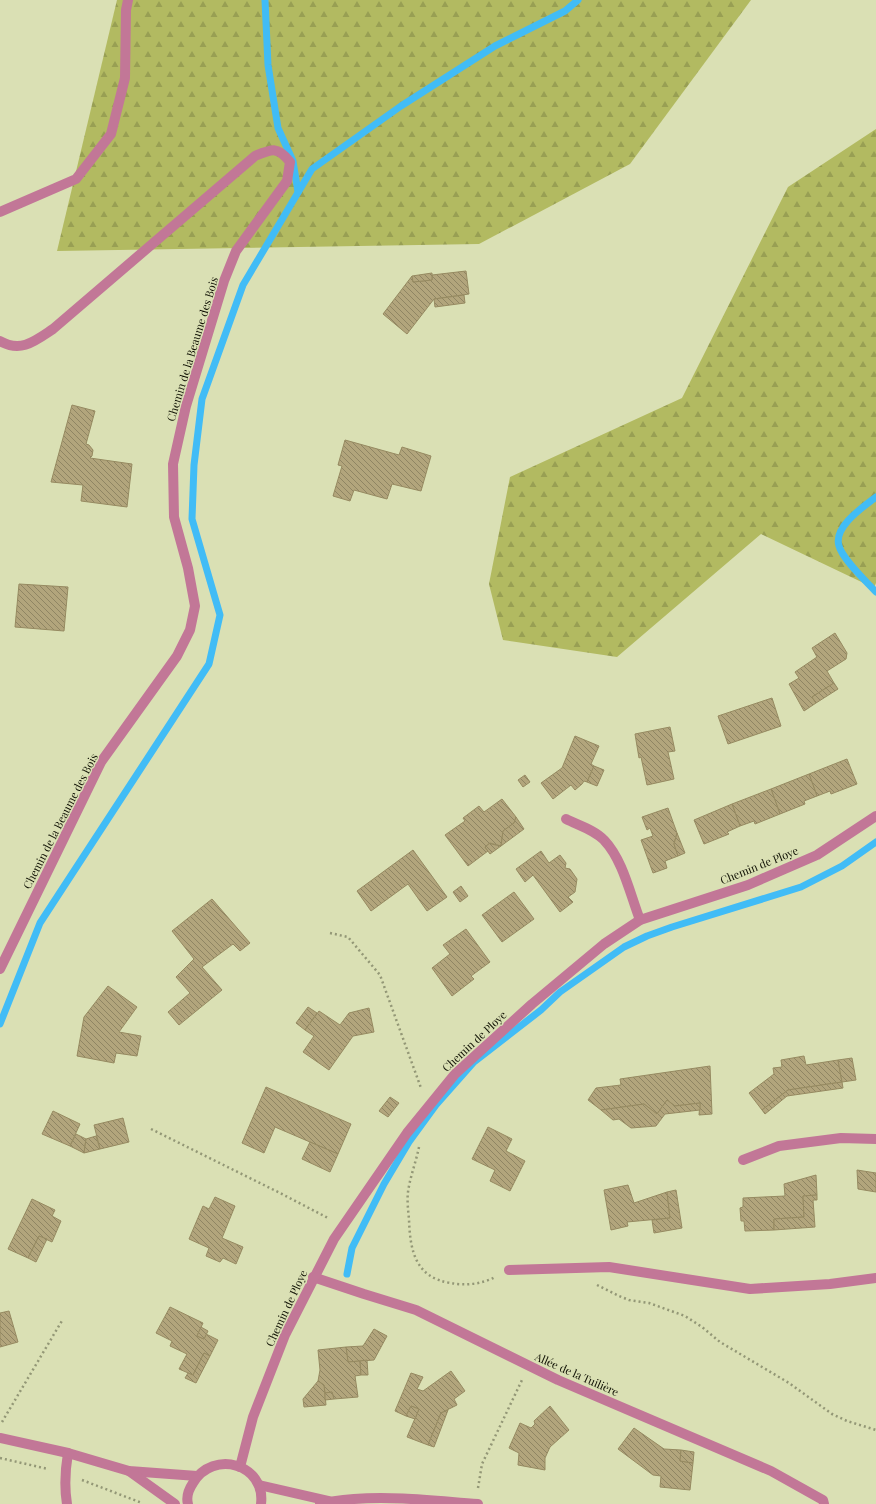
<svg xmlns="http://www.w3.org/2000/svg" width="876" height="1504" font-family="'Playfair Display',serif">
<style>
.forest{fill:url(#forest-firs)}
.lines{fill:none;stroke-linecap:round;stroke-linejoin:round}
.stream{stroke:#41bcf6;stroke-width:7}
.building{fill:url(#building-back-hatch);stroke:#968a61}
.path{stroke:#939776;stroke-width:2.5;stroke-dasharray:2 3;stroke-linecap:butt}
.lane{stroke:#c27797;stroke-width:10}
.street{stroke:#c27797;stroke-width:10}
.labels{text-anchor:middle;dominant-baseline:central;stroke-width:3;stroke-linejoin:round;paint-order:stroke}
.street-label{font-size:11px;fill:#0f1003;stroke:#dae0b4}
</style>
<defs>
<pattern id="forest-firs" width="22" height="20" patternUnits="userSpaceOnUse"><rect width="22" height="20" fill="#b2ba61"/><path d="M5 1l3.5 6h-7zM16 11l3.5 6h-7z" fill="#989f53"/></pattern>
<pattern id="building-back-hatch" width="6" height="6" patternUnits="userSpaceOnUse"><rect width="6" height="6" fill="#b2a57c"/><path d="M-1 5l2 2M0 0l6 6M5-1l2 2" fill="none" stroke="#8f8563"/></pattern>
</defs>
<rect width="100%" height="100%" fill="#dae0b4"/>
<g class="forest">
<path d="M117 0H751L630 164 479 244 57 251Z"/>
<path d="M876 129V583L874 588 761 534 617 657 503 640 489 584 510 477 682 398 788 187Z"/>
</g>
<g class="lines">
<g class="stream">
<path d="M265 0 268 65 278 128 293 161 298 192"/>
<path d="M876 497C863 507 833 527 839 546 843 560 866 581 876 592"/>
<path d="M0 1024 40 923 209 664 220 615 192 519 194 465 202 399 243 285 312 169 401 106 495 46 565 11 578 0"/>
<path d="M347 1274 352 1248 384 1184 409 1142 436 1105 474 1062 541 1010 560 992 624 947 647 936 672 927 801 887 842 866 876 842"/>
</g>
</g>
<g class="building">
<path d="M466 271 469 294 434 299 407 334 383 314 412 276 413 282 432 280V275Z"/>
<path d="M432 273V280L413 282 412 276Z"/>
<path d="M464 295 465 303 435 307 434 299Z"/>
<path d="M72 405 95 411 86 444 89 445 93 450 92 456 90 458 132 464 127 507 81 501 83 485 51 482Z"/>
<path d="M345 440 399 455 402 447 431 456 421 491 392 484 387 499 354 490 350 501 333 496 342 466 338 465Z"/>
<path d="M19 584 68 587 64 631 15 627Z"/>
<path d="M835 633 847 653 846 659 827 671 834 683 812 697 816 703 804 711 789 684 799 678 795 672 817 657 812 648Z"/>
<path d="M834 683 838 689 816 703 812 697Z"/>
<path d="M772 698 781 726 728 744 718 716Z"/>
<path d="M670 727 675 751 668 752 674 779 647 785 641 757 639 758 635 734Z"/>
<path d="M575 736 599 746 591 764 594 766 587 782 584 781 582 784 575 790 571 785 553 799 541 783 562 768Z"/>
<path d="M847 759 857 784 831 794 830 791 817 796 809 774Z"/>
<path d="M594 766 604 770 597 786 587 782Z"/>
<path d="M809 774 817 796 804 801 805 804 780 814 771 789Z"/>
<path d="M525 775 530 782 523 787 518 780Z"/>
<path d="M771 789 780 814 755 824 754 821 740 826 732 804Z"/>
<path d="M502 799 516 817 514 823 503 831 501 846 490 843 485 847 488 851 468 866 445 835 465 821 463 818 479 806 484 812Z"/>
<path d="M732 804 740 826 727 832 729 834 704 844 694 820Z"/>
<path d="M668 808 677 833 674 844 678 856 665 861 667 868 653 873 641 840 653 836 650 828 647 830 642 817Z"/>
<path d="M516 817 524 829 501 846 503 831 514 823Z"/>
<path d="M677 833 685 853 678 856 674 844Z"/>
<path d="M490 843 491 844 501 846 490 854 485 847Z"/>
<path d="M413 850 447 897 427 911 408 884 371 911 357 891Z"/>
<path d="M541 851 549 863 560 855 566 863 565 868 570 869 577 879 575 892 568 897 573 902 560 912 533 875 525 882 516 869Z"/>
<path d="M461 886 468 896 460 902 453 892Z"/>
<path d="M514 892 534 919 502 942 482 915Z"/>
<path d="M212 899 250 943 240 951 233 944 202 967 222 990 179 1025 168 1012 190 993 176 977 194 959 172 931Z"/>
<path d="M466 929 490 962 471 976 474 979 452 996 432 968 450 954 443 945Z"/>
<path d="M108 986 137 1007 119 1032 141 1036 137 1056 116 1053 114 1063 77 1056 84 1017Z"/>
<path d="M308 1007 317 1013 305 1030 296 1023Z"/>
<path d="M369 1008 374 1032 353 1036 329 1070 303 1052 314 1036 305 1030 319 1011 340 1025 349 1013Z"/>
<path d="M804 1056 806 1065 838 1060 842 1082 788 1090 762 1110 749 1093 774 1074 773 1068 782 1067 781 1060Z"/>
<path d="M852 1058 856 1080 842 1082 838 1060Z"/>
<path d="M710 1066 712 1114 699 1115 700 1103 675 1106 667 1100 657 1114 644 1104 601 1110 588 1100 596 1088 621 1085 620 1079Z"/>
<path d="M842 1082 843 1088 787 1096 765 1114 762 1110 788 1090Z"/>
<path d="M266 1087 351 1124 338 1154 275 1127 264 1153 242 1143Z"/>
<path d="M390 1097 399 1103 388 1117 379 1111Z"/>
<path d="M667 1100 675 1106 700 1103V1110L665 1114 656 1126 631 1128 619 1119 613 1120 601 1110 644 1104 657 1114Z"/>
<path d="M53 1111 80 1124 70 1146 42 1134Z"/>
<path d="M123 1118 129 1142 100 1149 94 1125Z"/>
<path d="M488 1127 512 1139 506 1151 525 1161 510 1191 490 1181 495 1170 472 1159Z"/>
<path d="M76 1134 86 1139 84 1153 70 1146Z"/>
<path d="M96 1136 100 1149 84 1153 86 1139Z"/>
<path d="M310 1142 338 1154 330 1172 302 1159Z"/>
<path d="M857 1170 876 1173V1192L858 1189Z"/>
<path d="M816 1175 817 1195 803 1196 804 1217 774 1219V1230L745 1231 744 1221H741L740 1208 743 1207V1198L785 1196 784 1184Z"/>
<path d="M628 1185 634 1203 667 1192 670 1218 627 1222 628 1226 611 1230 604 1190Z"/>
<path d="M676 1190 682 1228 654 1233 652 1220 670 1218 667 1192Z"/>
<path d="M817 1195V1200H813L815 1227 774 1230V1219L804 1217 803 1196Z"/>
<path d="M215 1197 235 1206 222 1238 243 1247 236 1264 223 1258 220 1262 206 1256 209 1248 189 1239 203 1206 209 1209Z"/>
<path d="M32 1199 55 1210 52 1216 61 1221 52 1242 39 1236 28 1258 8 1249Z"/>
<path d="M39 1236 47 1239 36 1262 28 1258Z"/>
<path d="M170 1307 203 1323 197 1336 204 1339 206 1334 218 1340 210 1356 204 1353 193 1375 179 1369 187 1354 170 1346 172 1341 156 1333Z"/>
<path d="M9 1311 18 1342 0 1347V1313Z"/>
<path d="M201 1327 208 1331 204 1339 197 1336Z"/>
<path d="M374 1329 387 1336 374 1360 348 1362 346 1347 363 1346Z"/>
<path d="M346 1347 348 1362 360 1361 361 1375 355 1376 358 1397 334 1399 332 1392 325 1393 324 1385 318 1381 320 1370 318 1350Z"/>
<path d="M204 1353 210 1356 196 1383 185 1378 188 1373 193 1375Z"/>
<path d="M367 1360 368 1375H361L360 1361Z"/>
<path d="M451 1371 465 1391 454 1399 457 1405 441 1413 428 1445 407 1437 419 1409 411 1406 406 1416 395 1411 411 1373 423 1377 417 1389 423 1391Z"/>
<path d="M318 1381 324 1385 326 1405 304 1407 303 1399Z"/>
<path d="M332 1392 334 1399 325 1400V1393Z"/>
<path d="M411 1406 419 1409 415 1419 406 1416Z"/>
<path d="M550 1406 569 1430 550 1447 545 1458V1470L518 1465 519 1453 509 1448 520 1423 531 1428 535 1424 534 1421Z"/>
<path d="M448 1410 434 1447 428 1445 441 1413Z"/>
<path d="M634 1428 664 1449 681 1450 680 1461 693 1463 690 1490 660 1487 661 1476 653 1475 618 1449Z"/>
<path d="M681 1450 694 1452 693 1463 680 1461Z"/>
</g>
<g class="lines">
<g class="path">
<path d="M330 933 348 937 380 975 421 1088"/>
<path d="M151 1129 280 1193 328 1218"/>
<path d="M419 1147C416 1162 410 1177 408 1192 407 1200 408 1210 409 1219 410 1250 415 1278 451 1283 464 1286 483 1284 495 1277"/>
<path d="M597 1285 619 1296 629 1300 649 1303 685 1316 702 1327 720 1342 789 1383 832 1414 847 1421 876 1430"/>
<path d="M2 1422 63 1319"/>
<path d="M0 1458 48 1469"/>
<path d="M82 1480 142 1503"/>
<path d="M478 1488 482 1464 522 1380"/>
</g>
<g class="lane">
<path d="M566 819C578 825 595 830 604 840 623 860 630 894 640 920"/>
<path d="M509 1270 609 1267 750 1289 830 1284 876 1278"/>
<path d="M313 1277 364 1294 416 1310 558 1380 771 1471 823 1500 824 1504"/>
<path d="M67 1504C64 1486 65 1471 68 1453"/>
</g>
<g class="street">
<path d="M0 212 76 179 111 134 125 78 126 10 128 0"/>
<path d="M0 341C21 353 35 341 53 329L255 156C272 149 278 146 290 162L287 181 236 251 224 281 186 406 173 464 174 517 188 568 195 606 190 630 177 656 101 762 0 969"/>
<path d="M743 1160 779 1146 841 1138 876 1139"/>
<path d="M0 1438 68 1453 129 1471 197 1476"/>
<path d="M240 1467 253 1417 285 1335 334 1239 407 1133 455 1074 532 1004 604 944 640 920 748 885 817 855 876 816"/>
<path d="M129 1471 175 1504"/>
<path d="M259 1485 329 1501"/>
<path d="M188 1504C186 1497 189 1489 193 1483 213 1449 266 1464 261 1504"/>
<path d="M320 1504C331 1501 342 1500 354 1499 395 1496 436 1501 478 1504"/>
</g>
</g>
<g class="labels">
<g class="street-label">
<text transform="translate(192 349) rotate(-73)">Chemin de la Beaume des Bois</text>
<text transform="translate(60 821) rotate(-63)">Chemin de la Beaume des Bois</text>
<text transform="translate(759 865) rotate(-22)">Chemin de Ploye</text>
<text transform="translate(474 1041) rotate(-43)">Chemin de Ploye</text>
<text transform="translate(286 1308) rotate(-65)">Chemin de Ploye</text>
<text transform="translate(577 1374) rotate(24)">Allée de la Tuilière</text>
</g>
</g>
</svg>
